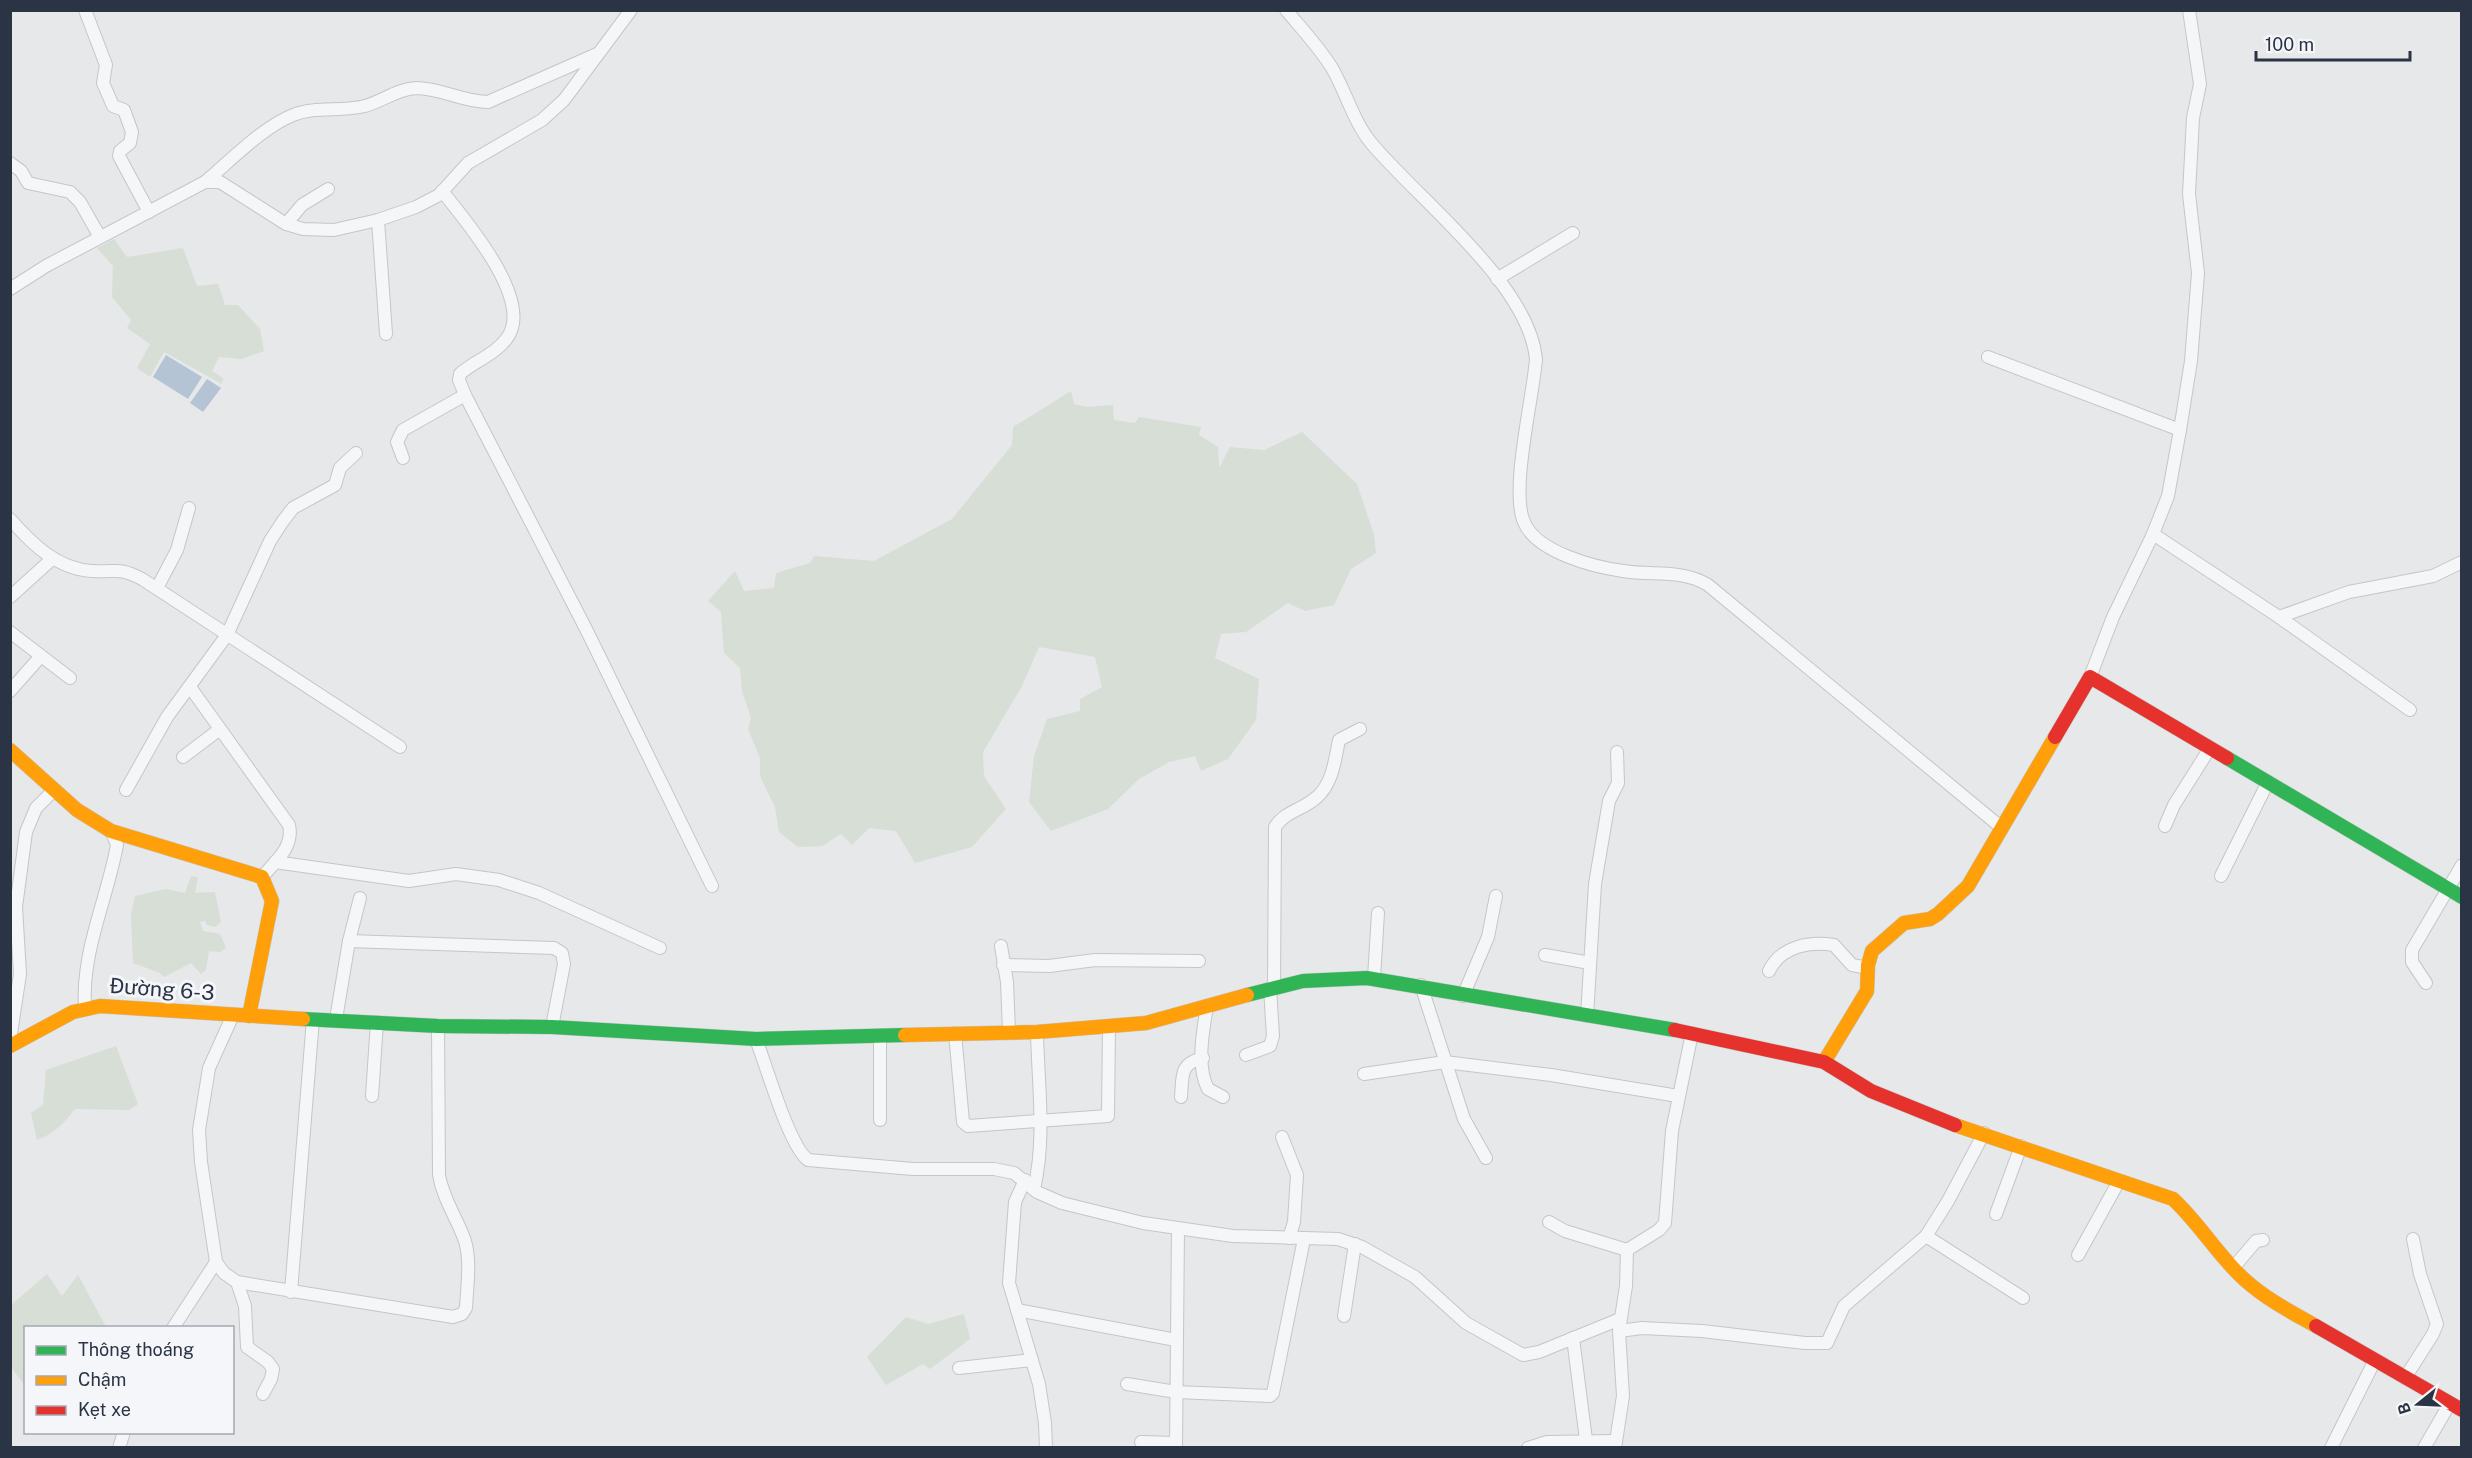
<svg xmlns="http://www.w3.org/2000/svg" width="2472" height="1458" font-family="'Public Sans',sans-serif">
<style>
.green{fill:#d6ded6}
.water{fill:#b4c4d5}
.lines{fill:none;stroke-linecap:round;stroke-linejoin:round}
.street-casing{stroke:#c4c6c8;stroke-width:14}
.fast-casing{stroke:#c4c6c8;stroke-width:15}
.slow-casing{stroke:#c4c6c8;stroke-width:15}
.jam-casing{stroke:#c4c6c8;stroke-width:15}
.street{stroke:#f5f6f7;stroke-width:12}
.fast{stroke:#30b455;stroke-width:14}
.slow{stroke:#ff9f0a;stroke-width:14}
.jam{stroke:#e5322d;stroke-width:14}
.labels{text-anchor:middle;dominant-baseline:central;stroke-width:6;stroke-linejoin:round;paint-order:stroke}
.street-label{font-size:21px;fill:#2b3445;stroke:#f4f6f9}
</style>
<rect width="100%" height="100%" fill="#e6e8ea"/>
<g class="green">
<path d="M114 239 127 257 183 248 197 286 218 284 225 305H238L260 329 264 351 241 359 219 357 212 371 223 378 222 384 164 352 150 377 137 368 150 344 127 328 131 320 112 297 113 266 97 248Z"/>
<path d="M1071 391 1074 404 1087 407 1113 405 1114 420 1135 423 1139 417 1201 427 1199 435 1218 447 1219 468 1230 447 1264 450 1302 432 1357 484 1374 535 1376 553 1351 569 1334 605 1305 611 1288 603 1246 632 1221 634 1215 658 1259 679 1256 720 1228 759 1201 771 1195 756 1169 762 1139 779 1108 809 1051 831 1029 802 1034 756 1047 719 1080 711V699L1102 687 1095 657 1039 647 1022 686 983 752 984 776 1006 809 972 847 915 863 896 831 869 828 852 845 841 834 822 846 798 847 779 832 775 807 760 776V758L748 729 751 718 742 691 740 668 724 653 721 612 708 601 735 571 744 591 774 588 776 573 810 563 814 556 874 561 952 519 1012 445 1013 427Z"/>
<path d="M191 876 198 877 195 893 215 892 221 922 215 927 207 925 205 921 200 922 203 931 220 934 226 948 220 952 209 951 206 970 201 974 191 963 164 977 160 973 133 963 131 915 135 896 166 889 185 893Z"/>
<path d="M116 1046 138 1104 129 1110 75 1109C64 1123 54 1134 37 1140L31 1113 43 1105 46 1070Z"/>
<path d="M47 1274 62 1296 78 1275 106 1327 26 1328 25 1386 11 1367V1305Z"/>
<path d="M964 1314 970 1339 930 1369 923 1364 886 1385 867 1357 906 1317 928 1324Z"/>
</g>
<g class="water">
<path d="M166 355 202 377 188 399 153 377Z"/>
<path d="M207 379 221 388 203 412 190 403Z"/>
</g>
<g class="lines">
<defs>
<g id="street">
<path d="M85 10 106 65 103 83 113 106 124 110 132 132 130 143 120 151 119 156 149 212"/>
<path d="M1286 10C1302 29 1319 47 1332 68 1346 92 1354 123 1372 144 1419 200 1529 284 1536 359 1533 398 1510 490 1524 522 1536 552 1594 567 1623 571 1652 576 1682 569 1708 585L2002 828"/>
<path d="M10 163 21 171 28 183 70 192 80 202 100 237"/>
<path d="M205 182C230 161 263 127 293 115 315 106 341 112 365 106 383 101 397 89 416 88 441 88 463 102 488 102L597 54"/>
<path d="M442 191C465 220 535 301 507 338 495 355 474 361 460 374L459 380 465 395 586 629 712 886"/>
<path d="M378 220 386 334"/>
<path d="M286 224 302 205 328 189"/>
<path d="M1497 279 1573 233"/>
<path d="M10 289 46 266 205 182H220L286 224 303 229 334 230 378 220 416 207 439 195 468 163 542 120 564 100 631 10"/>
<path d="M1988 357 2180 430"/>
<path d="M403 458 397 442 403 430 465 395"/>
<path d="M10 519C32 544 57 569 92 571 116 573 117 566 142 579L400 747"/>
<path d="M2153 534 2279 617 2410 710"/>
<path d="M157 588 177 550 189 508"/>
<path d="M10 597 52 559"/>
<path d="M2279 617 2349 592 2433 576 2462 562"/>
<path d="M10 632 70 678"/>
<path d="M2090 677 2113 617 2153 534 2168 496 2180 430 2191 361 2198 273 2189 194 2193 118 2200 84 2189 10"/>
<path d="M190 687 289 825C294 847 276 861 262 877"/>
<path d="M10 691 41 656"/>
<path d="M183 757 220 729"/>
<path d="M126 790 167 717 227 635 270 541 283 521 293 508 335 485 340 468 356 453"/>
<path d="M2165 826 2174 805 2210 748"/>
<path d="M275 862 409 881 456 874 499 880 539 893 660 948"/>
<path d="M2221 876 2268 782"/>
<path d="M349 941 360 898"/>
<path d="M1001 946 1007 982 1009 1032"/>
<path d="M1545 955 1590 963"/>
<path d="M1003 965 1049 966 1095 960 1199 961"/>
<path d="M1769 971C1781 946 1810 941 1834 945L1852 965 1868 968"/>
<path d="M1374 978 1378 913"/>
<path d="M2426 983 2412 962V950L2462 865"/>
<path d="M1421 985 1464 1119 1486 1158"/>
<path d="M1274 987 1275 827C1285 811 1303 810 1317 797 1333 783 1335 759 1339 740L1360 729"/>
<path d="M1463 996 1488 937 1496 896"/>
<path d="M1207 1006C1203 1031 1196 1066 1208 1089L1223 1097"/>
<path d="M85 1009C81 952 107 900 117 845L111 831"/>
<path d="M233 1015 209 1068 199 1130 201 1162 216 1262 224 1273 237 1282 453 1317 462 1314 466 1308C467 1287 471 1261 465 1241 457 1218 443 1199 439 1175L438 1026"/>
<path d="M1587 1016 1595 884 1609 801 1618 783 1617 752"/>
<path d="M336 1019 349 941 554 948 562 953 564 964 552 1027"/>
<path d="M955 1033 963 1122 968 1126 1108 1116 1109 1026"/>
<path d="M756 1039C766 1065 789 1146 808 1160L913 1169H994L1014 1173 1037 1192 1062 1203 1143 1223 1233 1236 1338 1239 1362 1247 1415 1277 1466 1323 1523 1355 1539 1352 1620 1319"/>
<path d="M10 1040 20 974 16 907 26 832 36 808 54 790"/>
<path d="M1246 1055 1270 1046 1273 1036 1270 988"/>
<path d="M1364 1074 1445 1062 1551 1075 1678 1096"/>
<path d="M372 1096 377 1022"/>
<path d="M1181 1097C1183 1075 1179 1064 1203 1058"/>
<path d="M880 1120V1036"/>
<path d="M1282 1137 1297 1175 1294 1222 1289 1238"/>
<path d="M1025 1180 1015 1202 1009 1283 1039 1384 1045 1423 1046 1448"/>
<path d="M1034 1189C1046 1138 1038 1084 1037 1032"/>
<path d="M1996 1214 2021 1146"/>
<path d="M1549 1222 1565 1231 1627 1250"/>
<path d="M1926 1236 2023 1298"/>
<path d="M2078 1255 2119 1181"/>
<path d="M2233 1268 2256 1241 2263 1240"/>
<path d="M237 1282 245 1306 247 1347 268 1362 273 1369 271 1379 263 1394"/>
<path d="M291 1292 313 1019"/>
<path d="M1017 1310 1176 1340"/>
<path d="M1344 1316 1355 1244"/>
<path d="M173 1328 216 1262"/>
<path d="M1619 1331 1642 1328 1702 1331 1805 1343H1827L1844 1306 1926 1236 1948 1201 1984 1133"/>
<path d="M1573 1338 1586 1440"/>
<path d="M959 1368 1032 1360"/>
<path d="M2405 1378 2433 1334 2437 1324 2420 1274 2413 1239"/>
<path d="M1127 1384 1176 1392 1270 1396 1273 1393 1304 1239"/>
<path d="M1141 1442 1176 1443"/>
<path d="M119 1448 124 1432"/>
<path d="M1176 1448 1178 1229"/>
<path d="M1528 1448 1547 1442 1616 1441"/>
<path d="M1615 1448 1623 1396 1619 1331 1626 1286 1627 1250 1659 1230 1665 1223 1672 1131 1692 1033"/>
<path d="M2331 1448 2374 1362"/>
<path d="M2424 1448 2450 1403"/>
</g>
<g id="fast">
<path d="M2227 758 2462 897"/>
<path d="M1247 995 1303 981 1367 978 1675 1030"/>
<path d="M303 1019 438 1026 552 1027 756 1039 905 1035"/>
</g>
<g id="slow">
<path d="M10 750 77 810 111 831 262 877 272 901 249 1016"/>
<path d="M905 1035 1037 1032 1146 1023 1247 995"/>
<path d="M10 1046 73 1012 100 1006 303 1019"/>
<path d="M1824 1062 1867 991 1868 965 1872 951 1904 923 1930 919 1938 914 1968 886 2055 737"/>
<path d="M1955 1125 2173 1199C2200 1224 2219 1257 2245 1280 2266 1299 2291 1312 2316 1326"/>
</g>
<g id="jam">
<path d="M2055 737 2090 677 2227 758"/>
<path d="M1675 1030 1824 1062 1871 1091 1955 1125"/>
<path d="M2316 1326 2462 1410"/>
</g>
</defs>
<use href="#street" class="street-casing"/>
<use href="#fast" class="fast-casing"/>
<use href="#slow" class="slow-casing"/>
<use href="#jam" class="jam-casing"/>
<use href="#street" class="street"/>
<use href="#fast" class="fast"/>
<use href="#slow" class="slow"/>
<use href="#jam" class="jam"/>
</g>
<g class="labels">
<g class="street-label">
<text transform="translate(162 989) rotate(4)">Đường 6-3</text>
</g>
</g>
<rect width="2472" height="1458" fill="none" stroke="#2b3445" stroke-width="24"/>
<rect x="24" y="1326" width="210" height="108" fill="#f4f6f9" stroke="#a4a8b1" stroke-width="1.5"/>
<rect x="36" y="1346" width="30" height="9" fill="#30b455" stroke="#a4a8b1" stroke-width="1.5"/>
<text x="78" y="1356" font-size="18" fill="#2b3445">Thông thoáng</text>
<rect x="36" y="1376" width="30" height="9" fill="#ff9f0a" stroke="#a4a8b1" stroke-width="1.5"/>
<text x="78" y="1386" font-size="18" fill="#2b3445">Chậm</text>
<rect x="36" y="1406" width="30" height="9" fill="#e5322d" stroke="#a4a8b1" stroke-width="1.5"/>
<text x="78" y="1416" font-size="18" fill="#2b3445">Kẹt xe</text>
<g transform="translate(2418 1404) rotate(252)" stroke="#f4f6f9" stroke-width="4.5" paint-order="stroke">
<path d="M0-4.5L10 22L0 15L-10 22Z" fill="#2b3445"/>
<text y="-9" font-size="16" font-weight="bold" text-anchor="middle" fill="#2b3445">B</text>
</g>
<path d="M2256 51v9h154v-9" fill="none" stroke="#2b3445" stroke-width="3"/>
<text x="2265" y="51" font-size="18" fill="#2b3445" stroke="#f4f6f9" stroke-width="4.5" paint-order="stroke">100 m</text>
</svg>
